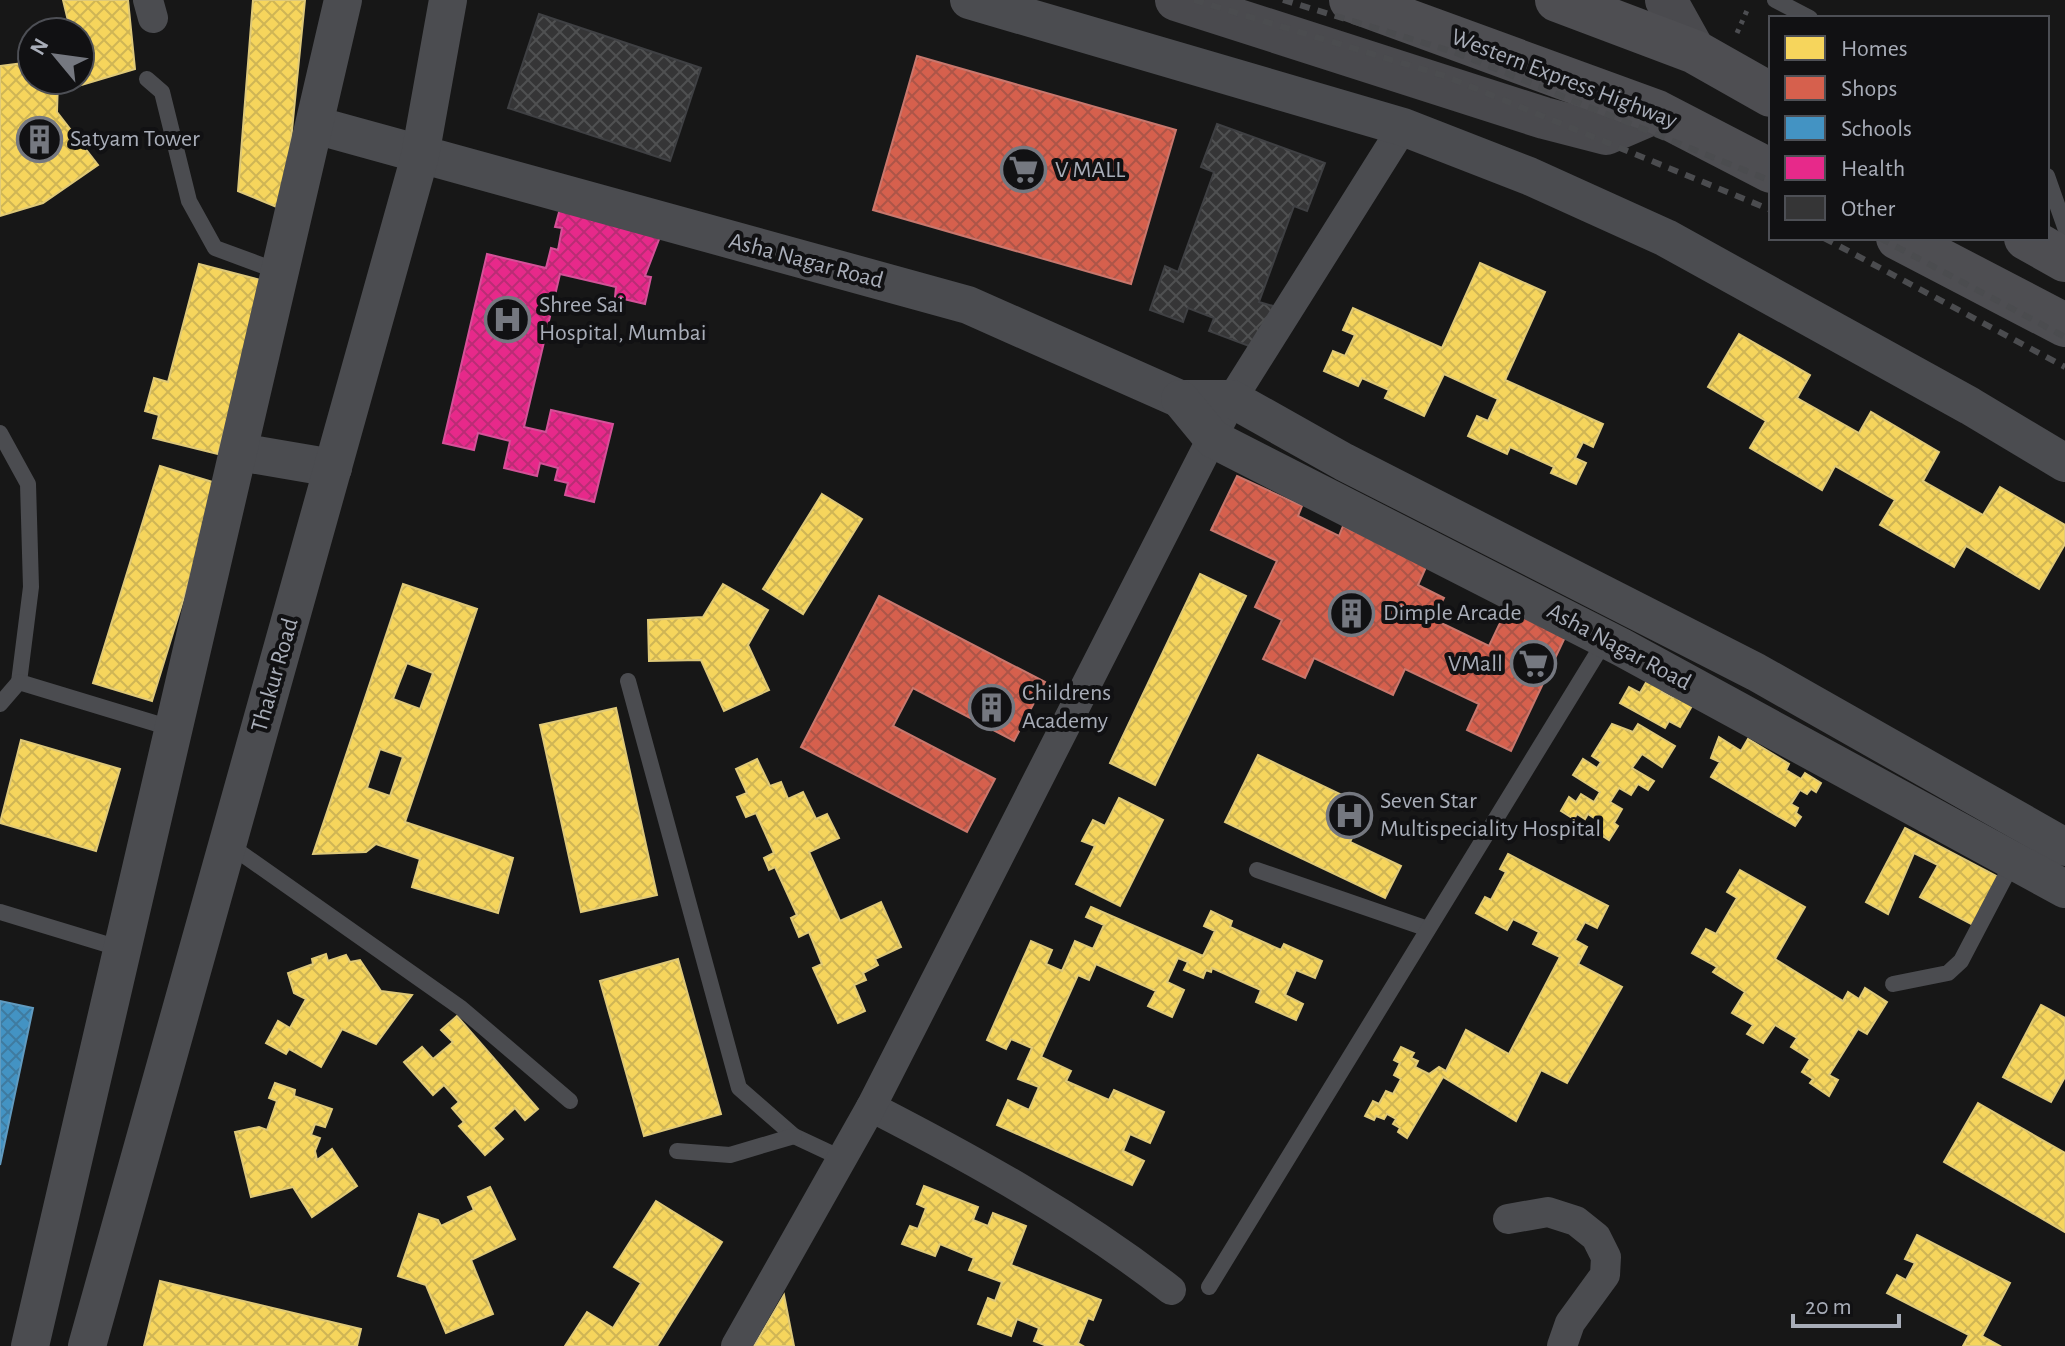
<svg xmlns="http://www.w3.org/2000/svg" width="2065" height="1346" font-family="'Alegreya Sans',sans-serif">
<style>
.homes{fill:url(#homes-cross-hatch);stroke:#dfc978;stroke-width:2;fill-rule:evenodd}
.shops{fill:url(#shops-cross-hatch);stroke:#c8776d;stroke-width:2}
.schools{fill:url(#schools-cross-hatch);stroke:#619bc0;stroke-width:2}
.health{fill:url(#health-cross-hatch);stroke:#d45198;stroke-width:2}
.building{fill:url(#building-cross-hatch);stroke:#3f4043;stroke-width:2}
.lines{fill:none;stroke-linecap:round;stroke-linejoin:round}
.path{stroke:#4d4e52;stroke-width:5;stroke-dasharray:4 6;stroke-linecap:butt}
.service{stroke:#4b4c50;stroke-width:16}
.minor{stroke:#4b4c50;stroke-width:30}
.tertiary{stroke:#4b4c50;stroke-width:38}
.secondary{stroke:#4a4a4e;stroke-width:42}
.trunk{stroke:#4e4e52;stroke-width:44}
.rail{stroke:#4b4c4f;stroke-width:6;stroke-dasharray:10 8;stroke-linecap:butt}
.labels{text-anchor:middle;dominant-baseline:central;stroke-width:8;stroke-linejoin:round;paint-order:stroke}
.street-label{font-size:24px;fill:#a8adb8;stroke:#111113}
.poi-label{font-size:24px;fill:#a8adb8;stroke:#111113;text-anchor:start}
</style>
<defs>
<pattern id="homes-cross-hatch" width="8" height="8" patternUnits="userSpaceOnUse" patternTransform="scale(2)"><rect width="8" height="8" fill="#f6d55c"/><path d="M0 0l8 8M0 8l8-8" fill="none" stroke="#cfb555"/></pattern>
<pattern id="shops-cross-hatch" width="8" height="8" patternUnits="userSpaceOnUse" patternTransform="scale(2)"><rect width="8" height="8" fill="#d6604d"/><path d="M0 0l8 8M0 8l8-8" fill="none" stroke="#ad5548"/></pattern>
<pattern id="schools-cross-hatch" width="8" height="8" patternUnits="userSpaceOnUse" patternTransform="scale(2)"><rect width="8" height="8" fill="#4393c3"/><path d="M0 0l8 8M0 8l8-8" fill="none" stroke="#3f7ba0"/></pattern>
<pattern id="health-cross-hatch" width="8" height="8" patternUnits="userSpaceOnUse" patternTransform="scale(2)"><rect width="8" height="8" fill="#e7298a"/><path d="M0 0l8 8M0 8l8-8" fill="none" stroke="#ba2c75"/></pattern>
<pattern id="building-cross-hatch" width="8" height="8" patternUnits="userSpaceOnUse" patternTransform="scale(2)"><rect width="8" height="8" fill="#353536"/><path d="M0 0l8 8M0 8l8-8" fill="none" stroke="#4f5051"/></pattern>
</defs>
<rect width="100%" height="100%" fill="#171717"/>
<g class="homes">
<path d="M63 0H128L135 69 68 89 66 80H80V32H61L70 29Z"/>
<path d="M253 0H305L284 210 238 191Z"/>
<path d="M32 62V80H58L57 112 98 165 43 203 0 216V66Z"/>
<path d="M1480 263 1545 292 1505 380 1603 424 1593 447 1583 442 1575 458 1586 463 1576 484 1551 473 1554 467 1510 447 1507 454 1468 436 1477 416 1488 421 1498 399 1444 374 1424 416 1385 398 1389 390 1362 378 1358 386 1324 371 1333 351 1345 356 1355 335 1343 330 1353 308 1442 348Z"/>
<path d="M199 264 264 281 218 454 153 438 159 415 145 411 154 378 168 382Z"/>
<path d="M1739 334 1810 375 1797 398 1859 433 1871 412 1939 452 1923 481 1983 515 2000 487 2065 525V544L2039 589 1966 546 1954 567 1880 525 1895 500 1835 466 1822 490 1750 448 1766 421 1708 387Z"/>
<path d="M160 466 219 484 152 701 93 683Z"/>
<path d="M822 494 862 519 803 614 763 589Z"/>
<path d="M1200 574 1246 596 1155 785 1110 763Z"/>
<path d="M403 584 477 609 405 822 513 858 498 913 412 887 420 859 376 844 366 852 313 854ZM407 663 433 673 420 709 393 699ZM380 749 403 757 390 796 367 788Z"/>
<path d="M723 584 768 610 748 645 769 690 724 711 701 660 649 661 648 620 703 617Z"/>
<path d="M1652 672 1666 684 1662 692 1673 698 1677 691 1697 697 1680 727 1669 721 1665 728 1620 703 1629 687 1640 693Z"/>
<path d="M616 708 657 895 581 912 540 725Z"/>
<path d="M1612 724 1633 732 1638 724 1675 746 1662 767 1642 754 1632 768 1654 781 1648 790 1638 784 1631 795 1619 788 1610 802 1622 809 1614 823 1618 826 1609 840 1598 833 1600 829 1594 825 1597 820 1588 814 1585 819 1577 814 1574 819 1561 811 1569 797 1576 802 1581 794 1594 802 1600 792 1573 775 1583 759 1597 768 1601 762 1592 756Z"/>
<path d="M1719 737 1741 751 1748 739 1789 764 1786 770 1801 779 1805 773 1821 783 1816 792 1811 789 1807 794 1800 790 1791 804 1798 808 1796 813 1801 817 1795 826 1711 777 1720 762 1711 758Z"/>
<path d="M21 740 120 769 96 851 0 823Z"/>
<path d="M1258 755 1367 807 1350 842 1401 866 1385 898 1225 822Z"/>
<path d="M757 759 770 786 781 782 788 799 803 792 816 819 827 814 839 838 809 852 840 921 881 902 901 947 875 959 878 965 863 973 866 980 854 985 865 1011 838 1023 813 968 822 964 809 932 799 937 791 918 797 915 775 867 769 870 764 858 774 853 756 813 746 817 737 797 747 793 736 769Z"/>
<path d="M1119 798 1163 820 1120 906 1076 884 1095 846 1082 841 1093 820 1105 826Z"/>
<path d="M1905 828 1998 877 1973 925 1920 897 1938 865 1914 853 1888 914 1866 902Z"/>
<path d="M1508 854 1608 906 1597 928 1585 922 1575 940 1587 947 1578 964 1622 987 1567 1083 1541 1070 1516 1121 1443 1077 1407 1138 1398 1132 1400 1128 1393 1124 1396 1119 1387 1114 1384 1119 1376 1116 1374 1120 1365 1116 1373 1101 1379 1104 1386 1091 1393 1094 1401 1079 1394 1075 1400 1063 1394 1060 1401 1047 1414 1053 1411 1058 1418 1061 1415 1067 1429 1074 1439 1067 1446 1071 1466 1030 1509 1054 1560 957 1533 944 1539 932 1513 919 1507 930 1476 913 1485 897 1491 900 1506 872 1500 869Z"/>
<path d="M1740 870 1805 907 1775 959 1843 1001 1848 992 1859 999 1865 988 1887 1002 1867 1034 1858 1029 1829 1075 1838 1080 1829 1096 1810 1083 1813 1079 1802 1072 1810 1059 1791 1047 1797 1038 1775 1025 1763 1043 1747 1034 1753 1025 1732 1013 1745 992 1713 972 1717 967 1692 953 1706 929 1716 934 1737 898 1727 892Z"/>
<path d="M1091 907 1203 956 1215 931 1204 926 1211 911 1232 921 1230 927 1281 950 1284 944 1322 961 1315 978 1296 970 1285 995 1303 1004 1296 1020 1256 1002 1261 990 1212 968 1211 972 1206 970 1203 978 1184 970 1188 962 1178 958 1167 982 1184 990 1172 1017 1148 1006 1156 991 1096 964 1089 980 1078 975 1041 1057 1071 1071 1066 1081 1109 1100 1114 1090 1164 1112 1150 1143 1130 1134 1123 1151 1144 1161 1132 1185 997 1125 1008 1100 1029 1110 1039 1087 1018 1079 1032 1048 1011 1039 1006 1049 987 1040 1031 941 1052 950 1046 964 1062 971 1075 941 1093 949 1104 925 1086 917Z"/>
<path d="M326 954 328 961 346 955 350 962 360 960 381 991 412 995 376 1044 342 1029 321 1067 289 1049 286 1054 266 1043 278 1021 290 1028 306 999 294 993 288 973 313 964 312 959Z"/>
<path d="M678 959 721 1114 644 1136 600 981Z"/>
<path d="M2041 1005 2065 1018V1077L2051 1102 2003 1077Z"/>
<path d="M457 1016 538 1109 525 1120 515 1108 493 1128 503 1139 485 1155 459 1126 464 1122 452 1108 459 1102 444 1085 433 1095 404 1062 422 1047 433 1059 453 1042 441 1030Z"/>
<path d="M275 1083 295 1090 294 1096 332 1109 325 1127 315 1124 311 1135 320 1138 315 1151 317 1160 332 1149 357 1186 312 1217 293 1187 251 1197 235 1132 259 1127 267 1130 277 1101 269 1098Z"/>
<path d="M1978 1103 2065 1153V1232L1944 1162Z"/>
<path d="M924 1186 978 1207 973 1220 988 1226 993 1213 1026 1226 1011 1265 1101 1300 1093 1320 1088 1318 1078 1343 1083 1346H1047L1034 1341 1039 1328 1017 1319 1011 1336 978 1324 988 1298 995 1301 1002 1282 969 1270 974 1258 940 1244 935 1256 902 1244 910 1226 918 1229 926 1208 917 1204Z"/>
<path d="M490 1187 515 1239 471 1260 493 1314 446 1333 426 1285 398 1276 419 1214 438 1220 441 1226 474 1210 468 1197Z"/>
<path d="M656 1201 722 1242 657 1346H565L587 1312 613 1328 641 1283 614 1267Z"/>
<path d="M1917 1235 2010 1283 1982 1336 2000 1346H1963L1969 1335 1887 1293 1897 1275 1906 1280 1915 1263 1905 1259Z"/>
<path d="M160 1281 361 1329 357 1346H144Z"/>
<path d="M784 1295 794 1346H754Z"/>
</g>
<g class="shops">
<path d="M917 56 1176 130 1131 284 873 210Z"/>
<path d="M1237 476 1302 506 1298 516 1339 536 1343 526 1427 565 1418 585 1444 598 1433 619 1489 646 1509 604 1568 631 1511 751 1467 730 1479 704 1405 669 1393 695 1314 658 1305 678 1263 659 1282 620 1255 607 1277 561 1211 530Z"/>
<path d="M879 596 1045 682 1014 741 913 688 893 726 995 779 967 832 801 747Z"/>
</g>
<path class="schools" d="M0 1001 33 1008 0 1165Z"/>
<path class="health" d="M561 205 663 229 645 276 651 277 645 304 615 297 616 287 560 274 524 427 546 432 551 410 613 424 594 502 565 495 568 483 555 480 558 468 540 463 537 476 504 468 510 441 478 433 474 450 443 443 487 254 546 268 551 248 558 250 562 228 555 227Z"/>
<g class="building">
<path d="M539 14 701 68 670 161 508 108Z"/>
<path d="M1217 124 1325 163 1307 211 1294 206 1259 302 1273 306 1257 349 1209 331 1214 318 1188 308 1183 322 1150 310 1165 266 1178 272 1214 172 1201 167Z"/>
</g>
<g class="lines">
<path class="path" d="M1737 33 1749 6"/>
<g class="service">
<path d="M1775 0 1810 18"/>
<path d="M147 79 162 92 189 201 215 248 280 272"/>
<path d="M2047 176 2065 227"/>
<path d="M0 433 28 484 31 587 19 682"/>
<path d="M628 681 739 1088 794 1136 841 1158"/>
<path d="M0 704 19 682 174 729"/>
<path d="M228 844 461 1008 570 1101"/>
<path d="M1257 870 1428 929"/>
<path d="M0 912 122 949"/>
<path d="M1893 984 1948 973 1961 961 2014 860"/>
<path d="M677 1151 730 1155 794 1136"/>
<path d="M1209 1287 1606 639"/>
</g>
<g class="minor">
<path d="M148 0 153 18"/>
<path d="M871 1107C976 1161 1077 1217 1171 1290"/>
<path d="M1508 1219 1548 1212 1576 1221 1596 1237 1606 1257 1605 1275 1570 1323 1562 1346"/>
<path d="M736 1346 871 1107 1232 399 1403 127"/>
</g>
<g class="tertiary">
<path d="M969 0 1403 127 1529 176 1666 238 1970 406 2065 463"/>
<path d="M315 125 968 305 1180 399H1232L1344 462 1756 672 2065 847"/>
<path d="M1180 399 1213 439 1621 647 2065 889"/>
<path d="M239 452 333 468"/>
<path d="M30 1346 343 0"/>
<path d="M87 1346 420 156 448 0"/>
</g>
<g class="secondary">
<path d="M1176 0 1544 118 1606 134 1657 112"/>
<path d="M1666 0 1695 52"/>
</g>
<g class="trunk">
<path d="M1351 0 1657 112 1771 171"/>
<path d="M1557 0 1695 52 1771 95"/>
<path d="M1898 238 2065 325"/>
<path d="M2026 238 2065 260"/>
</g>
<g class="rail">
<path d="M1194 0 1445 76 1771 210"/>
<path d="M1283 0 1454 52 1771 181"/>
<path d="M1824 238 2065 367"/>
<path d="M1880 238 2065 337"/>
</g>
</g>
<defs>
<symbol id="building-ring" viewBox="-11 -11 22 22"><circle r="9.5" fill="#111113" stroke="#757880" stroke-width="1.5"/><path d="M-4-6H4V6H1V3H-1V6H-4ZM-2.5-4.3h1.7v1.8h-1.7ZM.8-4.3h1.7v1.8H.8ZM-2.5-1h1.7V.8h-1.7ZM.8-1h1.7V.8H.8Z" fill="#757880"/></symbol>
<symbol id="supermarket-ring" viewBox="-11 -11 22 22"><circle r="9.5" fill="#111113" stroke="#757880" stroke-width="1.5"/><path d="M-6-5.5h2.5l.6 2H6L4.5 2H-2.5L-4.4-4H-6ZM-1.5 3.2a1.3 1.3 0 1 0 .1 0ZM3 3.2a1.3 1.3 0 1 0 .1 0Z" fill="#757880"/></symbol>
<symbol id="hospital-ring" viewBox="-11 -11 22 22"><circle r="9.5" fill="#111113" stroke="#757880" stroke-width="1.5"/><path d="M-5-5h3v3.5h4V-5h3V5h-3V1.5h-4V5h-3Z" fill="#757880"/></symbol>
</defs>
<g fill-rule="evenodd">
<use href="#building-ring" x="14" y="114" width="51" height="51"/>
<use href="#supermarket-ring" x="998" y="144" width="51" height="51"/>
<use href="#hospital-ring" x="482" y="294" width="51" height="51"/>
<use href="#building-ring" x="1326" y="588" width="51" height="51"/>
<use href="#supermarket-ring" x="1508" y="638" width="51" height="51"/>
<use href="#building-ring" x="966" y="682" width="51" height="51"/>
<use href="#hospital-ring" x="1324" y="790" width="51" height="51"/>
</g>
<g class="labels">
<g class="street-label">
<text transform="translate(1564 79) rotate(21)">Western Express Highway</text>
<text transform="translate(806 261) rotate(15)">Asha Nagar Road</text>
<text transform="translate(1619 647) rotate(28)">Asha Nagar Road</text>
<text transform="translate(275 675) rotate(-74)">Thakur Road</text>
</g>
<g class="poi-label">
<text x="70" y="139">Satyam Tower</text>
<text x="1055" y="170">V MALL</text>
<text x="539" y="305">Shree Sai<tspan x="539" dy="28">Hospital, Mumbai</tspan></text>
<text x="1383" y="613">Dimple Arcade</text>
<text x="1503" y="664" text-anchor="end">VMall</text>
<text x="1022" y="693">Childrens<tspan x="1022" dy="28">Academy</tspan></text>
<text x="1380" y="801">Seven Star<tspan x="1380" dy="28">Multispeciality Hospital</tspan></text>
</g>
</g>
<rect x="1769" y="16" width="280" height="224" fill="#111113" stroke="#4d4f55" stroke-width="2"/>
<rect x="1785" y="36" width="40" height="24" fill="#f6d55c" stroke="#4d4f55" stroke-width="2"/>
<text x="1841" y="56" font-size="24" fill="#a8adb8">Homes</text>
<rect x="1785" y="76" width="40" height="24" fill="#d6604d" stroke="#4d4f55" stroke-width="2"/>
<text x="1841" y="96" font-size="24" fill="#a8adb8">Shops</text>
<rect x="1785" y="116" width="40" height="24" fill="#4393c3" stroke="#4d4f55" stroke-width="2"/>
<text x="1841" y="136" font-size="24" fill="#a8adb8">Schools</text>
<rect x="1785" y="156" width="40" height="24" fill="#e7298a" stroke="#4d4f55" stroke-width="2"/>
<text x="1841" y="176" font-size="24" fill="#a8adb8">Health</text>
<rect x="1785" y="196" width="40" height="24" fill="#353536" stroke="#4d4f55" stroke-width="2"/>
<text x="1841" y="216" font-size="24" fill="#a8adb8">Other</text>
<g transform="translate(56 56) rotate(299)"><circle r="38" fill="#111113" stroke="#4d4f55" stroke-width="2"/>
<path d="M0-6L14 30L0 20L-14 30Z" fill="#757880"/>
<text y="-12" font-size="22" font-weight="bold" text-anchor="middle" fill="#a8adb8">N</text>
</g>
<path d="M1793 1314v12h106v-12" fill="none" stroke="#a8adb8" stroke-width="4"/>
<text x="1805" y="1314" font-size="24" fill="#a8adb8" stroke="#111113" stroke-width="6" paint-order="stroke">20 m</text>
</svg>
